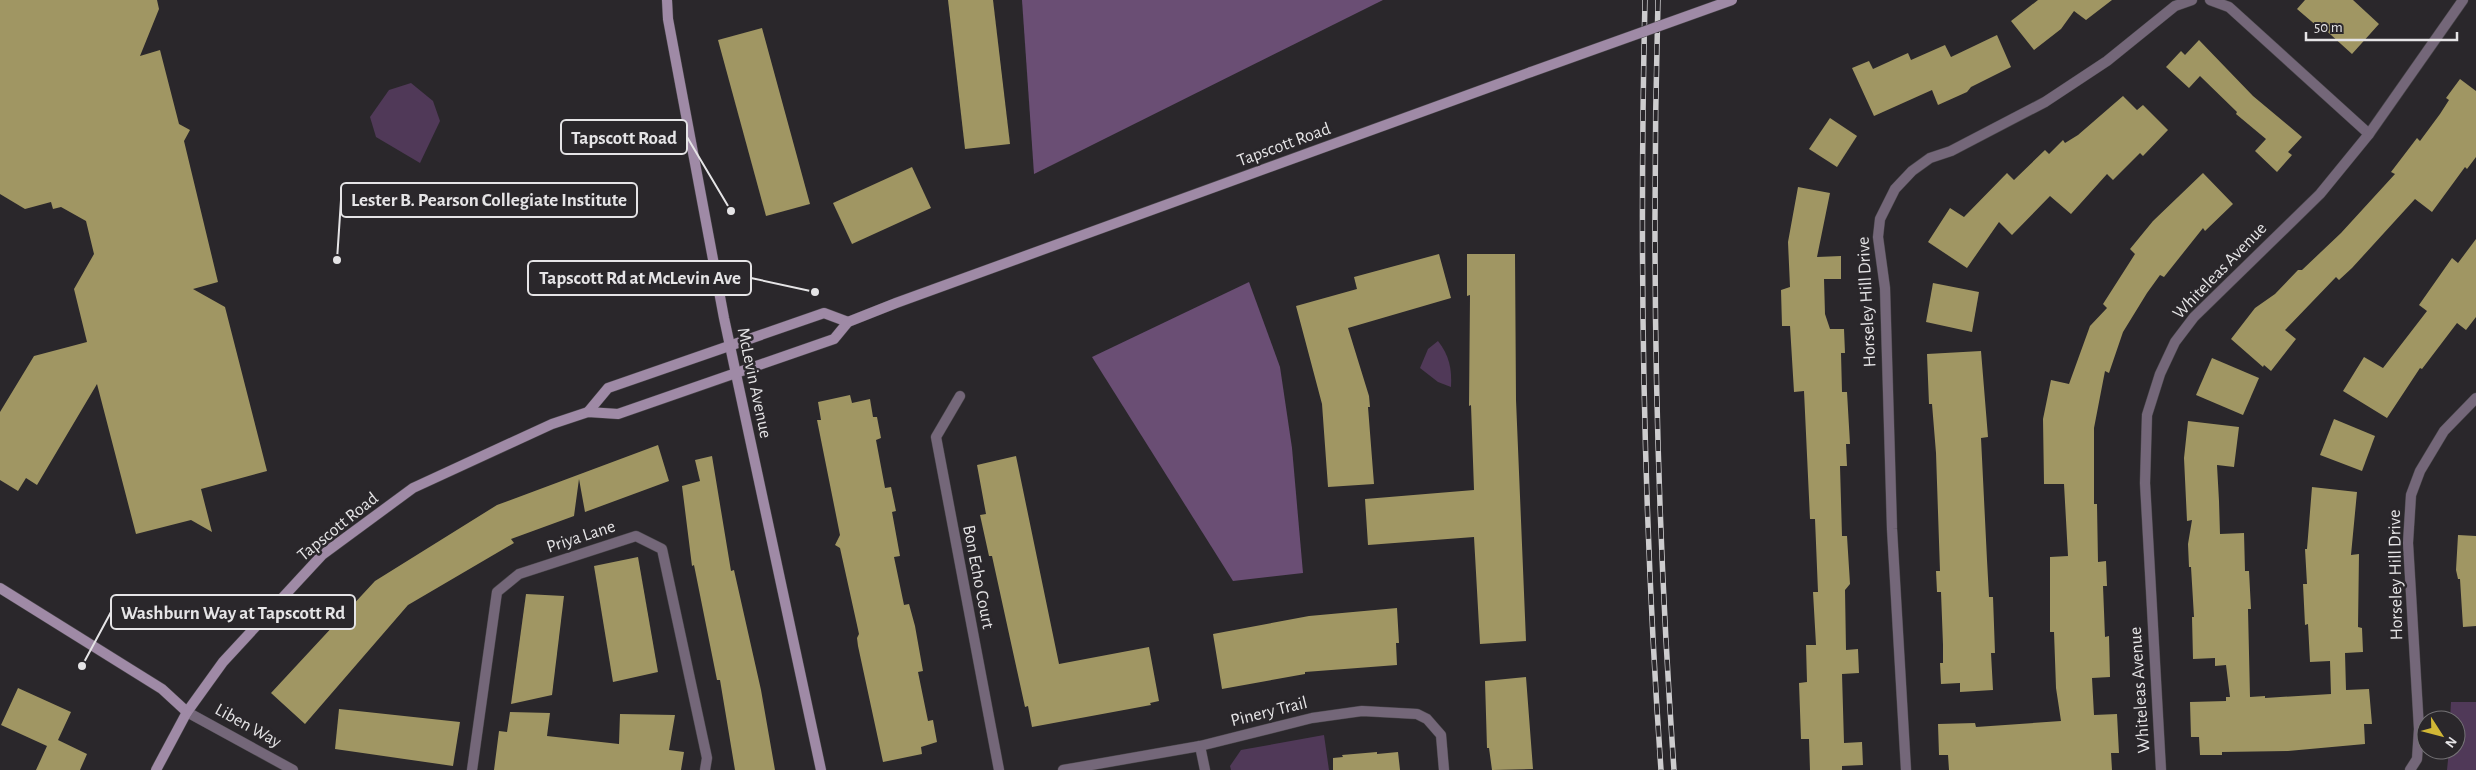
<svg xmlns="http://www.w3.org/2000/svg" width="2476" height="770" font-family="'Alegreya Sans',sans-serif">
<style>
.green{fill:#503958}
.forest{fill:#6a4e74}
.building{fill:#a09663}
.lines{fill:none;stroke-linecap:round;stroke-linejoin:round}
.street-casing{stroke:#484549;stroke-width:11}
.secondary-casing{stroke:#484549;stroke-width:11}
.street{stroke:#746779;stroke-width:10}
.secondary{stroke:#9f8aa6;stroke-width:10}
.rail-casing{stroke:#cdccce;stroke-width:5.5}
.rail{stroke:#2a272b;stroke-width:4;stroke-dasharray:11;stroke-linecap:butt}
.secondary-bridge-casing{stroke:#484549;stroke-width:11;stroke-linecap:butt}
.secondary-bridge{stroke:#9f8aa6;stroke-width:10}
.labels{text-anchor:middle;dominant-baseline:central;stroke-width:5;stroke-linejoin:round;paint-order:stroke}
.street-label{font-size:18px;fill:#e5e4e6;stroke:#2a272b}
.leader{fill:none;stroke:#e5e4e6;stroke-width:2}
.callout-dot{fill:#e5e4e6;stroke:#2a272b;stroke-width:2}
.callout{fill:#2a272b;stroke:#e5e4e6;stroke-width:2}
.callout-label{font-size:19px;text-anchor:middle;font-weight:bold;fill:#e5e4e6}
</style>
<rect width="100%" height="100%" fill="#2a272b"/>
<g class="green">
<path d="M411 83 433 101 440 121 420 163 376 137 370 117 389 90Z"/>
<path d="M1438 341C1449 355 1452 368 1451 387L1438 382 1420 368 1428 349Z"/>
<path d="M2451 702H2476V770H2447L2449 750H2456V720H2450Z"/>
<path d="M1324 735 1329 770H1231L1230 766 1241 750Z"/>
</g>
<g class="forest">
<path d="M1022 0H1383L1034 174Z"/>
<path d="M1249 282 1280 367 1292 448 1303 573 1233 581 1092 357Z"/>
</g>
<g class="building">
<path d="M0 0H157L159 9 140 56 160 50 179 124 190 130 184 141 218 282 193 289 225 307 267 471 201 489 212 532 191 520 136 534 97 384 37 485 26 478 18 491 0 480V412L34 356 87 342 74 289 94 254 86 221 61 207 53 209 51 202 25 209 0 194Z"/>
<path d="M948 0H993L1010 144 965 149Z"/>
<path d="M2038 0H2112L2086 20 2074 11 2061 29 2034 50 2011 21Z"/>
<path d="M2305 0H2353L2379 24 2352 54 2320 25 2318 27 2297 9Z"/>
<path d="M762 28 810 204 766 216 718 40Z"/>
<path d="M1997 35 2011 67 1971 87 1967 92 1938 105 1932 90 1874 116 1852 68 1869 61 1873 69 1908 53 1911 60 1945 45 1951 57Z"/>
<path d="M2199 40 2253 96 2302 137 2288 152 2292 155 2277 172 2255 151 2266 139 2236 114 2237 112 2200 76 2189 88 2166 67 2181 51 2185 55Z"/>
<path d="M2460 79 2476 91V157L2467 169 2465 167 2432 212 2415 199 2352 268 2339 280 2336 277 2285 330 2296 339 2271 371 2264 365 2263 367 2231 339 2255 308 2275 294 2298 270H2302L2341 233 2395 174 2391 172 2417 138 2420 141 2440 114 2449 100 2446 98Z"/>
<path d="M2123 96 2137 110 2143 105 2168 130 2143 156 2140 153 2113 180 2107 174 2071 214 2050 196 2012 235 1999 222 1967 268 1928 242 1950 208 1964 217 2007 173 2014 180 2045 150 2049 154 2063 140 2065 143 2078 135Z"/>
<path d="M1830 118 1857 136 1837 167 1809 149Z"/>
<path d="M912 167 931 208 852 244 833 203Z"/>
<path d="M2203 173 2233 204 2205 231 2203 228 2164 277 2160 275 2147 293 2123 332 2109 373 2105 371 2094 428V504H2097L2098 562 2106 561 2107 586H2103L2105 637 2109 636 2110 677 2092 678 2094 715 2117 714 2119 753H2111L2112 770H1949L1948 755H1939L1938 724 1975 723 1976 727 2061 721 2056 688 2054 632H2050V557L2068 556 2064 484H2044L2043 419 2051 380 2069 384 2090 326 2107 308 2103 304 2135 254 2130 249 2153 221Z"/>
<path d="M1798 187 1830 193 1817 257 1841 256V279H1824L1825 314 1830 329H1844L1845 353H1841L1842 392H1847L1850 444H1846L1847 466H1840L1842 536H1847L1850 584 1845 590 1846 650 1858 649 1859 673 1842 674 1844 743 1862 742 1863 765 1842 766V770H1810L1809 739H1801L1799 683 1807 682 1806 645H1816L1813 592H1818L1815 519H1810L1804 391 1794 392 1790 326H1782L1781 290 1790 287 1788 242Z"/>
<path d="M2476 239V317L2466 330 2457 323 2422 369 2420 368 2387 418 2343 391 2364 357 2383 368 2427 311 2419 305 2452 258 2458 263Z"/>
<path d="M1439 254 1451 298 1348 328 1369 396 1370 407H1368L1374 484 1328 487 1322 404 1296 306 1357 289 1354 277Z"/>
<path d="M1467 254H1515L1516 400 1526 641 1480 644 1474 537 1368 545 1365 499 1474 490 1471 405 1469 406 1470 295 1467 296Z"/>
<path d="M1933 283 1979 292 1972 332 1926 322Z"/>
<path d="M1981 351 1988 437 1981 438 1987 560 1989 597H1993L1995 653H1991L1993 690 1960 692V683L1941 684 1940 663H1943V645L1941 592H1937L1936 571H1940L1936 453 1932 404H1929L1927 354Z"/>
<path d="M2212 358 2259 378 2243 415 2196 395Z"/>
<path d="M850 395 852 403 870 399 873 417H877L881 438 876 440 885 488 891 487 896 511 892 512 900 556 894 557 904 605 909 604 915 626 923 671 918 672 928 721 933 720 937 742 921 747 922 754 883 762 858 646 857 638 859 634 840 548 835 545 840 535 817 420H821L818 402Z"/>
<path d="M2334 419 2375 436 2362 471 2320 455Z"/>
<path d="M2188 421 2239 427 2234 467 2217 465 2219 501 2220 534 2244 533 2245 571H2249L2251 609H2248L2250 697 2265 696V698L2331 694 2330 661 2310 662 2308 624 2305 625 2303 584H2307L2305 549H2307L2312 487 2357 492 2351 555 2359 554 2358 627 2362 628 2363 652 2345 653 2346 690 2369 689 2372 724H2364L2365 744 2288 751 2222 752V755H2200L2199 737H2191L2190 702 2226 701V697H2230L2226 665 2215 666V658L2193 659 2192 617H2194L2191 567H2189L2188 544 2192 520 2187 521 2184 458Z"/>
<path d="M658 445 669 481 585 512 579 479 574 516 511 539 514 543 408 605 305 724 271 693 375 581 497 505Z"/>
<path d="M712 456 731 571 734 570 761 690 775 770H735L720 680H717L694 565 692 566 682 486 700 481 695 460Z"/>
<path d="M1016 456 1059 664 1149 647 1159 701 1150 703 1151 705 1032 727 1028 706 1025 707 992 556H989L980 515 986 514 977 465Z"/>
<path d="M2458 535 2476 536V626L2463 627 2460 579H2458L2456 570Z"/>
<path d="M638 557 658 672 613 682 594 566Z"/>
<path d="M526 594 564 596 552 695 511 704Z"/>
<path d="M1397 608 1399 643H1396L1397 665 1305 672V674L1222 689 1213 634 1309 616Z"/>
<path d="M1526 677 1533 769 1492 770 1489 748H1487L1485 681Z"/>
<path d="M18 688 71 712 58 740 87 754 80 770H36L47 746 1 725Z"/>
<path d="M339 709 460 722 453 766 335 749Z"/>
<path d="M510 712 550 713 547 736 619 744 620 714 675 715 669 750 684 752 681 770H494L499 731 507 732Z"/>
<path d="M1377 752V754L1398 752 1400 770H1333V758L1343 757 1342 755Z"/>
</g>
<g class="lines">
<defs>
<g id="street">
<path d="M2210 0 2229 7 2369 134"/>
<path d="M960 396 936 437 999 770"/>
<path d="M187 712 293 770"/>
<path d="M1200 746 1205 770"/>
<path d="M472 770 497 592 519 574 636 536 662 549 707 758 705 770"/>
<path d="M1063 770 1200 746 1312 718 1362 711 1417 714 1427 719 1441 735 1444 770"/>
<path d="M1906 770 1892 529 1885 288 1878 237 1880 219 1895 189 1912 171 1930 158 1951 151 2045 102 2107 61 2175 6 2192 0"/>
<path d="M2161 770 2145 483 2147 415 2160 374 2175 342 2194 317 2320 194 2369 134 2463 0"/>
<path d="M2410 770 2417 759 2419 729 2408 543 2411 495 2420 471 2444 431 2476 398"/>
</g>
<g id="secondary">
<path d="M667 0 668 19 724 318 821 770"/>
<path d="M588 412 608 388 824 313 848 322"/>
<path d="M0 588 162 689 187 712"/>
<path d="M156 770 187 712 223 662 322 555 413 488 552 424 588 412 618 414 834 339 848 322 896 303 1531 72"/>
</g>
</defs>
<use href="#street" class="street-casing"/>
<use href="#secondary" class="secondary-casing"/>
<use href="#street" class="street"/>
<use href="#secondary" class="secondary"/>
<defs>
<g id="rail">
<path d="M1645 0C1639 257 1643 513 1661 770"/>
<path d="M1658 0C1651 257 1656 514 1674 770"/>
</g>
</defs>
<use href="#rail" class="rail-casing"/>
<use href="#rail" class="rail"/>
<defs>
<path id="secondary-bridge" d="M1531 72 1732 0"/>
</defs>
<use href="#secondary-bridge" class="secondary-bridge-casing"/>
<use href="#secondary-bridge" class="secondary-bridge"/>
</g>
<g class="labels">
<g class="street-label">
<text transform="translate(1284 145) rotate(-20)">Tapscott Road</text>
<text transform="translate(2220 271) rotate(-46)">Whiteleas Avenue</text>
<text transform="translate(1867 302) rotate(-93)">Horseley Hill Drive</text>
<text transform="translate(754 383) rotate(78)">McLevin Avenue</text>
<text transform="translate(338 527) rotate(-39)">Tapscott Road</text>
<text transform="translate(581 537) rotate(-18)">Priya Lane</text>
<text transform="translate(2396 575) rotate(-91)">Horseley Hill Drive</text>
<text transform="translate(978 577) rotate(79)">Bon Echo Court</text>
<text transform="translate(2140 690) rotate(-94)">Whiteleas Avenue</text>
<text transform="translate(1269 712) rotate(-14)">Pinery Trail</text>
<text transform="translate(248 726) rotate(29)">Liben Way</text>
</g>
</g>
<path class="leader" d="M731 211L687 137M337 260L341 200M815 292L751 278M82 666L111 612"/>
<g class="callout-dot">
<circle cx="731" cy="211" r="5"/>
<circle cx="337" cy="260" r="5"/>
<circle cx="815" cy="292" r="5"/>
<circle cx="82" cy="666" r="5"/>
</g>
<g class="callout">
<rect x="561" y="120" width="126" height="34" rx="5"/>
<rect x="341" y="183" width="296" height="34" rx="5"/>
<rect x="528" y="261" width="223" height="34" rx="5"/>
<rect x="111" y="595" width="244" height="34" rx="5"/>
</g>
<g class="callout-label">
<text x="624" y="144">Tapscott Road</text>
<text x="489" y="206">Lester B. Pearson Collegiate Institute</text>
<text x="640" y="284">Tapscott Rd at McLevin Ave</text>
<text x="233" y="619">Washburn Way at Tapscott Rd</text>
</g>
<g transform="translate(2441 735) rotate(126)"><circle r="24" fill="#2a272b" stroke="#757376"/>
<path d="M0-4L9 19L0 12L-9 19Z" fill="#d1b736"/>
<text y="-8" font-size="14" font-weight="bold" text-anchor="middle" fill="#e5e4e6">N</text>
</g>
<path d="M2306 32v8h151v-8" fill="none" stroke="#e5e4e6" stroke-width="2.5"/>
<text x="2314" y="32" font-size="15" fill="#e5e4e6" stroke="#2a272b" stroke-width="4" paint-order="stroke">50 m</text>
</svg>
